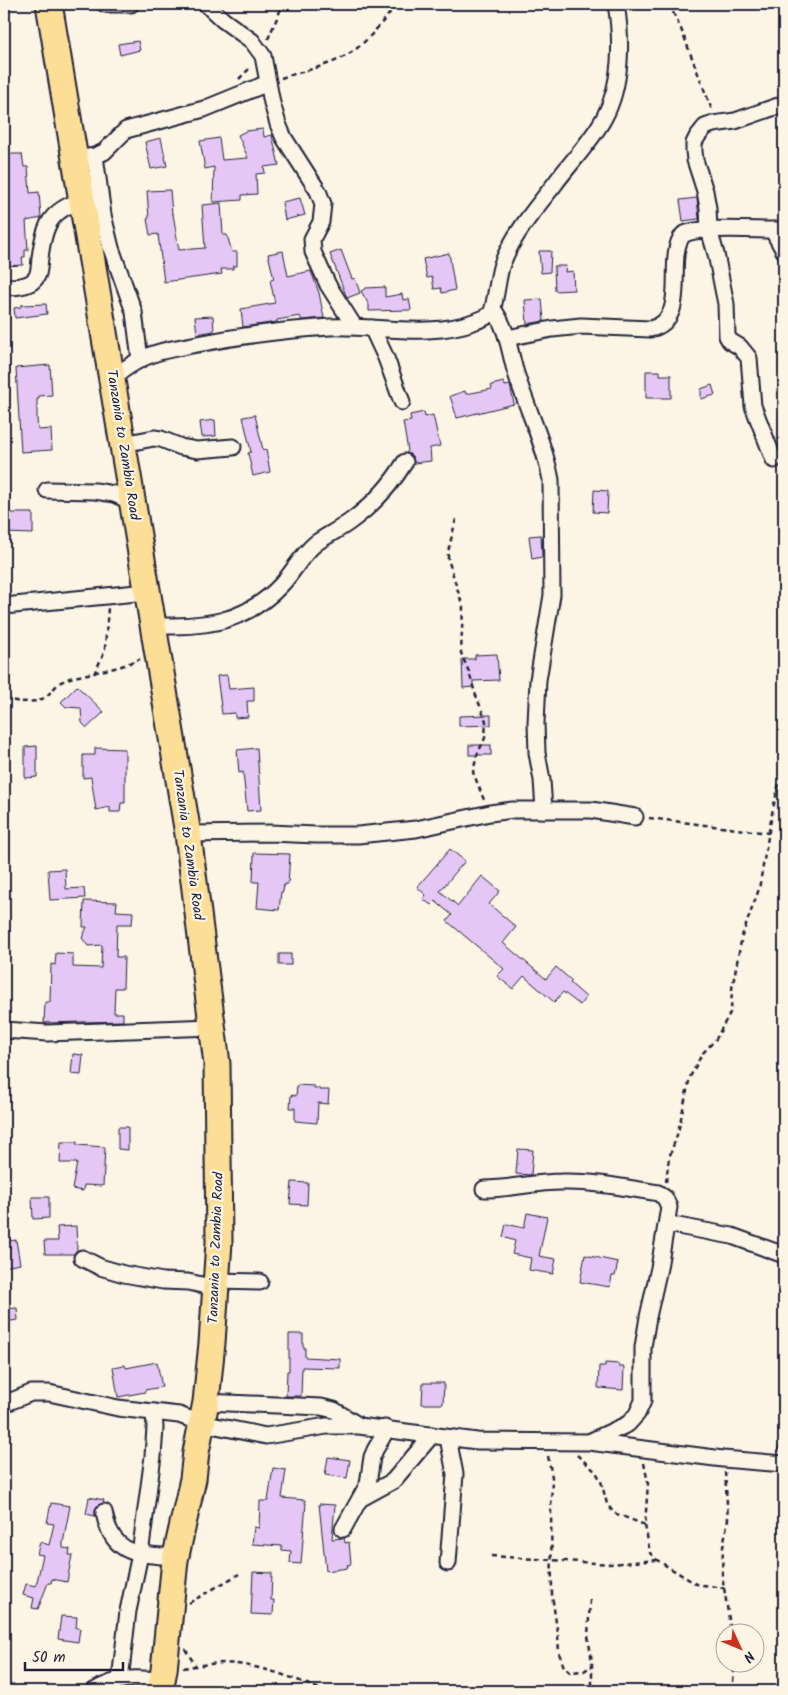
<svg xmlns="http://www.w3.org/2000/svg" width="788" height="1695" font-family="Kalam,sans-serif">
<style>
.building{fill:#e5c7f5;stroke:#22223b}
.lines{fill:none;stroke-linecap:round;stroke-linejoin:round}
.minor-casing{stroke:#22223b;stroke-width:19}
.trunk-casing{stroke:#22223b;stroke-width:29}
.path{stroke:#22223b;stroke-width:2.5;stroke-dasharray:5 4;stroke-linecap:butt}
.minor{stroke:#fcf5e5;stroke-width:15}
.trunk{stroke:#fcde96;stroke-width:25}
.labels{text-anchor:middle;dominant-baseline:central;stroke-width:4.5;stroke-linejoin:round;paint-order:stroke}
.street-label{font-size:14px;fill:#22223b;stroke:#fcf5e5}
</style>
<rect width="100%" height="100%" fill="#fcf5e5"/>
<filter id="ink" filterUnits="userSpaceOnUse"><feTurbulence type="fractalNoise" baseFrequency=".02" numOctaves="2"/><feDisplacementMap in="SourceGraphic" scale="10" xChannelSelector="R" yChannelSelector="G"/><feConvolveMatrix kernelMatrix="1 2 1 2 8 2 1 2 1" color-interpolation-filters="sRGB"/></filter>
<g filter="url(#ink)">
<g class="building">
<path d="M138 41 140 50 120 55 118 44Z"/>
<path d="M263 129 264 137 272 135 279 165 264 167 265 173 256 174 257 194 242 195V200L213 202 214 167 205 169 200 141 219 138 222 160 248 158 238 135 246 131Z"/>
<path d="M161 138 167 166 151 169 145 142Z"/>
<path d="M4 154H22L24 167H28L30 193 39 192 41 218 26 221 28 250H25V257H22L23 265 4 266V251H5Z"/>
<path d="M170 190 172 214H173L179 250 205 248 202 205 221 203 223 235H227L232 252H237V266H233V269H221L222 274 164 282 158 234 150 235 147 219 149 218 147 191Z"/>
<path d="M300 198 305 215 285 220 282 202Z"/>
<path d="M697 198 699 219 683 221 680 200Z"/>
<path d="M341 250 352 279 355 278 360 293 347 298 330 254Z"/>
<path d="M283 251 288 276 311 271 319 293 324 318 302 320 301 319 300 316 277 320V322L243 327 241 309 275 303 270 280 274 279 268 254Z"/>
<path d="M539 251H551L550 272 541 273Z"/>
<path d="M449 253 455 290 442 293 441 288 434 289 432 277 427 278 423 259Z"/>
<path d="M554 266H566L565 272 573 271 574 290 555 291Z"/>
<path d="M385 287V297L402 294 403 300 409 299 411 310 369 311V305L361 291 366 288Z"/>
<path d="M542 299 544 321 527 324 525 300Z"/>
<path d="M46 304 47 314 15 318 14 308 21 307V305Z"/>
<path d="M213 316 214 331 197 334 195 317Z"/>
<path d="M50 365 52 395 39 396V399H37V419L38 430 51 429 52 450 21 452 16 368Z"/>
<path d="M646 371H660V375H671V398H646Z"/>
<path d="M504 382 505 386 510 385 514 404 457 418 450 396 465 391 466 394 492 389 491 385Z"/>
<path d="M712 385 715 395 701 399V389Z"/>
<path d="M424 412 425 417 433 415 440 446 430 448 431 461 414 463 413 457 406 453 408 451 403 422 411 421 410 415Z"/>
<path d="M255 415 263 450 266 449 270 472 253 476 248 453 251 452 243 417Z"/>
<path d="M215 420 216 436 202 437 200 422Z"/>
<path d="M594 490 608 491 607 513 593 512Z"/>
<path d="M5 513H33V534L5 533Z"/>
<path d="M541 535 542 557 532 559 529 536Z"/>
<path d="M497 654 499 680 473 681V687L463 688 462 659H475V655Z"/>
<path d="M227 675 229 689 254 687V701H247L248 717 235 718V713L222 714 217 676Z"/>
<path d="M77 686 104 712 87 728 82 723 81 708 66 707 61 702Z"/>
<path d="M491 715V725L459 726V716Z"/>
<rect x="469" y="745" width="22" height="10"/>
<path d="M37 746V777L25 778V747Z"/>
<path d="M95 748 125 749V803H121L120 812H110V807L96 810 91 777 83 778V755H95Z"/>
<path d="M257 748 261 810 247 811 243 772 239 773 237 750Z"/>
<path d="M450 849 465 861 440 891 458 906 482 876 500 891 489 904 516 927 503 943 546 979 556 967 572 981 570 983 586 997 580 1005 563 992 554 1002 524 976 513 989 497 976 504 969 447 921 452 915 435 901 431 905 423 899 426 895 417 887Z"/>
<path d="M254 853 290 854 288 884H284L283 892H281L279 910 257 908 259 882H253Z"/>
<path d="M65 869 66 889 84 888 85 898 50 900 48 870Z"/>
<path d="M84 901 117 902 116 911 133 912 132 924H117L116 957H124L123 988H115L114 1013H123V1021L44 1023 45 1002H50L51 964 55 965 56 953 73 954V967L101 968 102 945 88 946 82 938 87 927H83Z"/>
<rect x="279" y="954" width="12" height="11"/>
<path d="M73 1054 83 1055 81 1075 71 1074Z"/>
<path d="M297 1085 314 1086V1088H319V1090H329L328 1104 318 1103 317 1123 295 1121V1108H290L291 1095 296 1096Z"/>
<path d="M118 1127H128V1150L118 1149Z"/>
<path d="M61 1142H77V1145L105 1147 103 1186 84 1185 83 1191 72 1189 77 1163H60Z"/>
<path d="M518 1149 533 1150 531 1175 516 1174Z"/>
<path d="M292 1182 308 1183 307 1205 290 1204Z"/>
<path d="M32 1197H49V1218L33 1219Z"/>
<path d="M527 1213 547 1217 539 1256 556 1259 553 1274 529 1270 531 1258 512 1254 515 1241 503 1237 506 1224 524 1228Z"/>
<path d="M76 1226 77 1250 74 1254H45L44 1241H58L57 1227Z"/>
<path d="M16 1240 20 1264 4 1267V1242Z"/>
<path d="M585 1255 618 1262 615 1276H612L610 1287 580 1282Z"/>
<path d="M17 1308 18 1320 4 1322V1309Z"/>
<path d="M289 1334H303V1347H305V1357L340 1359V1368L302 1367 301 1396H286L287 1371H289Z"/>
<path d="M157 1362 162 1387 145 1390V1392L118 1397 113 1367 125 1365 126 1368Z"/>
<path d="M605 1363 619 1364V1367H624L623 1390 598 1388 599 1366H605Z"/>
<path d="M423 1383H444L443 1404H422Z"/>
<path d="M328 1457 350 1460 347 1478 325 1475Z"/>
<path d="M273 1468 286 1470 282 1498 305 1500V1503H306L301 1564 290 1563 291 1551 282 1550V1546L252 1544 254 1527 259 1528 260 1501H268Z"/>
<path d="M89 1497 104 1500 103 1503 98 1505 95 1509V1516L86 1514Z"/>
<path d="M51 1503 70 1506 63 1543V1548L70 1549 69 1555H72L67 1582 52 1579 51 1583H48L38 1609 32 1608 34 1598 23 1595 26 1584 36 1586 43 1555 37 1554 40 1542 49 1545 54 1524 47 1523Z"/>
<path d="M319 1504 335 1505 332 1539 344 1538 345 1543 349 1542 351 1564 347 1565 348 1568 326 1571Z"/>
<path d="M253 1572 272 1573 271 1600H274L273 1615 251 1614Z"/>
<path d="M61 1616 77 1617 76 1628H80L78 1642 58 1639Z"/>
</g>
<g class="lines">
<defs>
<g id="minor">
<path d="M105 4H131"/>
<path d="M206 4 223 20 252 41 263 56 272 103 278 124 284 138 318 191 323 204 321 222 312 239 313 252 328 285 354 326"/>
<path d="M95 156 103 215 111 248 134 312 140 360"/>
<path d="M76 159 95 156 104 152 126 130 204 109 268 83"/>
<path d="M773 231 784 251"/>
<path d="M4 287C12 287 28 287 34 280 40 275 39 265 40 258 44 225 50 210 83 200"/>
<path d="M493 309C507 327 509 349 515 370 526 407 544 442 551 480L552 595 538 680 536 723 537 753 542 780 544 810"/>
<path d="M372 328 386 358 402 402"/>
<path d="M507 338 552 329 581 326 650 329C692 320 664 258 683 235 698 225 763 231 784 230"/>
<path d="M112 378C123 370 135 361 148 356 161 350 177 348 192 345 237 336 284 330 330 327 378 325 429 339 476 321 481 319 486 318 490 314 495 309 498 274 502 264 513 235 535 209 554 185 570 163 591 142 604 118 622 85 622 40 616 4"/>
<path d="M123 444 154 438 161 439 181 447 197 450 233 447"/>
<path d="M774 460 753 406 749 358 740 347 730 341 727 336 726 304 716 254 709 230 708 208 705 191 695 160 694 151V143L697 137 705 127 713 124 735 121 778 106"/>
<path d="M47 490 95 491 114 494 132 502"/>
<path d="M4 606 147 592"/>
<path d="M153 626C204 627 245 624 282 584 294 571 302 554 316 543 326 536 338 530 348 523 372 506 390 487 405 462"/>
<path d="M188 834 270 833 316 835H358L416 829 490 813 513 810H591L635 817"/>
<path d="M4 1030 47 1033 213 1027"/>
<path d="M484 1189C510 1189 535 1182 561 1182 593 1181 627 1188 658 1193L665 1198 669 1207 659 1268 648 1317 643 1347V1401L637 1414 628 1424 591 1441"/>
<path d="M667 1224 732 1236 784 1255"/>
<path d="M82 1258 100 1267 124 1274 163 1281 188 1282 216 1288"/>
<path d="M216 1281 260 1282"/>
<path d="M206 1402 321 1407 334 1410 358 1425"/>
<path d="M4 1404 31 1393H49L118 1408 179 1415 201 1423 266 1436 327 1426H359L477 1441 589 1442 723 1459 784 1464"/>
<path d="M448 1438 455 1474 448 1563"/>
<path d="M360 1499 393 1481 432 1435"/>
<path d="M104 1512C112 1557 139 1554 176 1557"/>
<path d="M343 1529 368 1484 372 1457 375 1450 383 1436 385 1428"/>
<path d="M120 1680 128 1611 140 1554 153 1456 155 1428 154 1412"/>
<path d="M94 1691C118 1677 135 1677 162 1681"/>
</g>
<path id="trunk" d="M49 4 188 834 217 1064 219 1242 212 1343 206 1402 196 1452 193 1479 175 1560 164 1670 160 1691"/>
</defs>
<use href="#minor" class="minor-casing"/>
<use href="#trunk" class="trunk-casing"/>
<g class="path">
<path d="M669 4 681 29 712 110"/>
<path d="M268 39 283 4"/>
<path d="M281 78C309 69 339 65 362 44 375 32 386 17 398 4"/>
<path d="M239 79 251 67"/>
<path d="M456 519 448 552V559L463 607 461 653 469 672 475 693 486 721 485 738 477 755 473 772 484 800"/>
<path d="M94 674 103 655 105 648 108 608"/>
<path d="M4 699 21 702 38 701 46 697 59 683 70 678 119 667 140 659"/>
<path d="M649 818 769 833"/>
<path d="M666 1182 669 1158 678 1132 690 1077 702 1054 716 1039 731 1011 732 989 742 936 759 889 773 808 779 784 784 775"/>
<path d="M778 1451 784 1434"/>
<path d="M577 1455 596 1472 601 1481 607 1504 614 1513 645 1525"/>
<path d="M548 1456 552 1477 551 1510 552 1595 558 1636 559 1653 564 1667 570 1672 584 1671 592 1666"/>
<path d="M644 1463 648 1483 645 1525 650 1553 657 1560 696 1584 724 1588"/>
<path d="M725 1472 728 1519 723 1547 722 1575 731 1632"/>
<path d="M491 1556 610 1564 657 1560"/>
<path d="M590 1600 588 1636 592 1662V1691"/>
<path d="M189 1603 239 1574"/>
<path d="M185 1649 196 1666"/>
<path d="M183 1668C196 1666 211 1663 225 1663 260 1665 292 1677 324 1691"/>
<path d="M732 1691 735 1662"/>
</g>
<use href="#minor" class="minor"/>
<use href="#trunk" class="trunk"/>
</g>
</g>
<g class="labels">
<g class="street-label">
<text transform="translate(123 445) rotate(81)">Tanzania to Zambia Road</text>
<text transform="translate(188 845) rotate(82)">Tanzania to Zambia Road</text>
<text transform="translate(216 1248) rotate(-88)">Tanzania to Zambia Road</text>
</g>
</g>
<rect width="788" height="1695" fill="none" stroke="#fcf5e5" stroke-width="20"/>
<rect x="10" y="10" width="768" height="1675" fill="none" stroke="#22223b" stroke-width="2" filter="url(#ink)"/>
<g transform="translate(740 1648) rotate(134)"><circle r="24" fill="#fcf5e5" stroke="#a5a1a1"/>
<path d="M0-4L9 19L0 12L-9 19Z" fill="#c8321e"/>
<text y="-8" font-size="14" font-weight="bold" text-anchor="middle" fill="#22223b">N</text>
</g>
<path d="M25 1662v8h98v-8" fill="none" stroke="#22223b" stroke-width="2.5"/>
<text x="32" y="1662" font-size="15" fill="#22223b" stroke="#fcf5e5" stroke-width="4" paint-order="stroke">50 m</text>
</svg>
